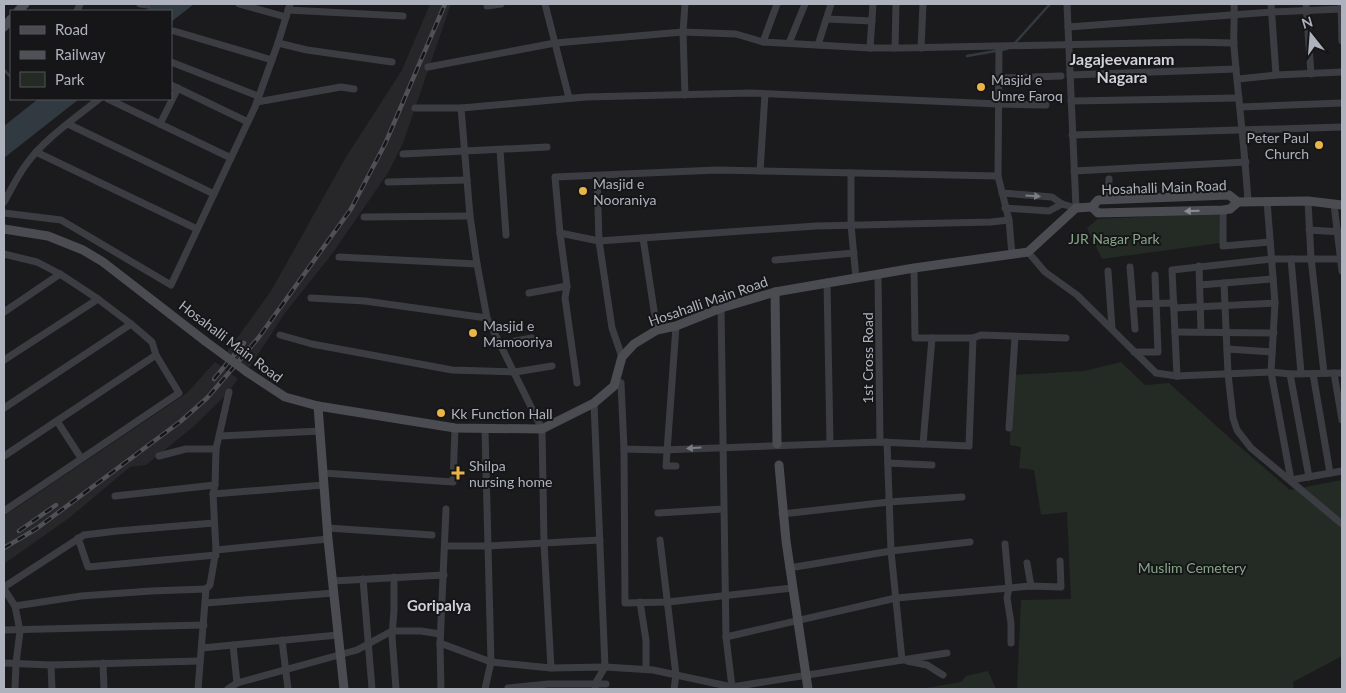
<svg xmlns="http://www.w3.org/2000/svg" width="1346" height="693" font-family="Lato,sans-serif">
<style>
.built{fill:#27272a}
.green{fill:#232b24}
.water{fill:#313a41}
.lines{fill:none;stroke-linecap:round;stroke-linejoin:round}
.stream{stroke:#313a41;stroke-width:2.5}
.street{stroke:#3c3d42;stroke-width:7}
.secondary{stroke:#4a4c52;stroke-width:9}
.rail-casing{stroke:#4f5157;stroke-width:4.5}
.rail{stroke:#161618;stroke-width:2.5;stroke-dasharray:8;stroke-linecap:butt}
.secondary-bridge{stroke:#4a4c52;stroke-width:9}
.oneway{fill:#7b7d85}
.oneway2{fill:#8b8e97}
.poi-dot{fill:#eab446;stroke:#161618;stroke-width:2}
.labels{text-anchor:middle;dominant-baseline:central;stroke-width:4;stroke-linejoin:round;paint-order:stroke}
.poi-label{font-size:14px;fill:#aeb2bc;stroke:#161618;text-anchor:start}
.street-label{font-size:14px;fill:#aeb2bc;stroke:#161618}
.park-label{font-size:14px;fill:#86a688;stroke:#161618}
.neighbourhood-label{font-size:15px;font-weight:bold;fill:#cfd1d8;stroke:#161618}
.quarter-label{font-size:16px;font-weight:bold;fill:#cfd1d8;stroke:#161618}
</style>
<rect width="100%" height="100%" fill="#1b1b1d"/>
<g class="built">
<path d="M430 4H451L403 143 388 173 332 254 285 313 249 368 227 352 271 291 346 157 402 70Z"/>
<path d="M215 362 238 379 226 395 193 427 146 465 130 467 69 518 4 564V516L187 393Z"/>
</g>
<g class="green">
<path d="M1219 213 1220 243 1102 259 1087 228 1098 219Z"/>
<path d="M1121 362 1145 385 1169 383 1232 440 1290 490 1342 480V656L1293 682 1294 689H1017L1021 600 1071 599 1067 512 1041 515 1034 470 1019 468 1021 447 1010 445 1011 375 1084 371Z"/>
<path d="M988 671 996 689H920L961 682 966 676Z"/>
</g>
<g class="water">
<path d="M154 4H194L171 22V11H145Z"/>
<path d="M38 99H79L4 158V126Z"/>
</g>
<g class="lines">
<g class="stream">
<path d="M1015 43 1050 4"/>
<path d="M967 56 1007 49"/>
<path d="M4 70 11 77"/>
</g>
<g class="street">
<path d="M140 4 148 5"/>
<path d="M239 4 286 17"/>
<path d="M545 4 569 98"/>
<path d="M685 4 683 32 685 95"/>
<path d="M777 4 763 42 870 48H903L1192 42 1234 43"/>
<path d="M1234 4C1235 18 1233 32 1234 46 1238 98 1245 150 1248 202"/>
<path d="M1271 4 1276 75"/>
<path d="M1306 4 1311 74"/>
<path d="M1341 4 1342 41"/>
<path d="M487 6 501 4"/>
<path d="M288 10 403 16"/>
<path d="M77 11 80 4"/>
<path d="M827 19 872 21"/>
<path d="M1068 27 1272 12 1342 9"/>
<path d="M174 31 272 60"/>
<path d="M278 43 307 50 392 62"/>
<path d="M789 43 805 4"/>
<path d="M818 45 831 4"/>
<path d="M870 48 873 4"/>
<path d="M895 48 896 4"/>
<path d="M921 48 923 4"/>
<path d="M171 62 258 96"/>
<path d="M428 67 555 43 683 32 736 34 763 42"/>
<path d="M1070 75 1236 69"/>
<path d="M999 78 1061 76"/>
<path d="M1238 79 1276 75 1342 72"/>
<path d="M171 85 248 122"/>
<path d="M108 99 231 158"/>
<path d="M1071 101 1239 98"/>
<path d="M257 102 341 87 354 89"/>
<path d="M1240 107 1342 103"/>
<path d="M415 108H461L586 97 751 93 998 104 1046 105"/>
<path d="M461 108 470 216 477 264 487 318 542 429 544 543 551 668"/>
<path d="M68 124 214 194"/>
<path d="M160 124 178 88"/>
<path d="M1072 135 1342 127"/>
<path d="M500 150 506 235"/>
<path d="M36 152 197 229"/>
<path d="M403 154 547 147"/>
<path d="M760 171 765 94"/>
<path d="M1074 171 1246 162"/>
<path d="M851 173V225L856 278"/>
<path d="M597 176 599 241 612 328 622 357"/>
<path d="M388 182 467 180"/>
<path d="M1002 193 1052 197 1062 204 1076 208 1067 4"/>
<path d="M1108 200 1109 179"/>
<path d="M1267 201 1275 303 1271 372 1291 480 1342 471"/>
<path d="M1308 201 1311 258 1324 373"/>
<path d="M4 202C11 190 17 177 25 166 44 139 74 119 99 99"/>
<path d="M1334 204 1342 271"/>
<path d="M1005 208 1049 211 1062 204"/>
<path d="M1223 210V246L1270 242"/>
<path d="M4 213 61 220 171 285 255 107 278 43 290 4"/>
<path d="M364 217 470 216"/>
<path d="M1009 220 1012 255"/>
<path d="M1309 230 1342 232"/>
<path d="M560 233 599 241 816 226 991 222 1009 220 998 176 999 47"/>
<path d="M643 238 657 330"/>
<path d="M1028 252 1045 272 1077 295 1156 373 1177 376 1271 372 1290 374 1342 373"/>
<path d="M4 254 37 262 60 274 98 299 131 324 152 342 156 355 179 393 4 511"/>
<path d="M339 257 477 264"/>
<path d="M1291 259 1301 373"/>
<path d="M775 260 854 253"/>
<path d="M1199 266 1201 331"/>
<path d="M1130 267 1135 329"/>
<path d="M914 268 915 338H973L981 335 1066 338"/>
<path d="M1108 271 1112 328"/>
<path d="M878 274 880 442"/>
<path d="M827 282 830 443"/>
<path d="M1224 283 1228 374 1233 418 1237 430 1251 448 1342 524"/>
<path d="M1200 285 1273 279"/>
<path d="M529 293 567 286"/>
<path d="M311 298 365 301 487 318"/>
<path d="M1133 304 1174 303"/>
<path d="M721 308 726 637 732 687 902 660 891 551 887 442"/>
<path d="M1174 308 1275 303"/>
<path d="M4 312 60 274"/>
<path d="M1175 332 1274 333"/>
<path d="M280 335 312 344 452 370 515 372 552 366"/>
<path d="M499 344 532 338"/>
<path d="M1227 349 1272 352"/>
<path d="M1134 352H1158L1155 275"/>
<path d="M4 360 98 299"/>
<path d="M1334 373 1342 420"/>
<path d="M1290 374 1309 477"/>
<path d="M1313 374 1330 473"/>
<path d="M1177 376 1172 270 1272 259H1342"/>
<path d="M577 383 565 298 567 286 560 233 555 177 717 170 998 176"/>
<path d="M614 386 621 383 624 449 662 450 880 442 969 446 973 338"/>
<path d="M594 403 605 667 595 684V689"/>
<path d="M4 408 131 324"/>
<path d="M57 421 81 458"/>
<path d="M1009 428 1015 337"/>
<path d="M220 436 320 431"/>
<path d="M923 444 932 338"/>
<path d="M624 449 625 603 668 602 792 588"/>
<path d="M4 456 156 355"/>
<path d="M159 456 186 449H216"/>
<path d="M888 463 932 465"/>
<path d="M676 466H666L676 326"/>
<path d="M323 473 453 482 455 428"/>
<path d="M213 494 324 485"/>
<path d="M115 496 215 485"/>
<path d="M658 513 723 509"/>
<path d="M782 514 889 502 962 497"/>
<path d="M328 528 432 535"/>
<path d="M78 538 88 567 216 555"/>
<path d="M660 540 676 675 674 689"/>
<path d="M1005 544 1009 588 1007 598 1011 623V643"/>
<path d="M445 546H489L600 540"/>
<path d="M216 550 328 539"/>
<path d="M1027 563 1031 586"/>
<path d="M789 568 891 551 970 542"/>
<path d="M394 577V610L392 636 396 689"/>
<path d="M363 579 372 689"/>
<path d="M333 581 444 575"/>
<path d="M4 587 84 535 117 531 214 523"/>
<path d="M4 589 15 606 20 631 16 663 15 689"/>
<path d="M640 602 646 640V669"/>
<path d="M206 603 334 593"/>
<path d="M15 606 81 596 151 591 206 589"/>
<path d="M4 630 204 625"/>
<path d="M726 637 896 598 1031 586 1061 587 1060 561"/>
<path d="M282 640 288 689"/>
<path d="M440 643 491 662 551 668 605 667 653 670 732 687"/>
<path d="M233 645 237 683"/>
<path d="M202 648 338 635"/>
<path d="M902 660 947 653"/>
<path d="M907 661 927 665 943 675"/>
<path d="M4 663 51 665 200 661"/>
<path d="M103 663 104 689"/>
<path d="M51 665 52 689"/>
<path d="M508 688 548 684H606"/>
<path d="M198 689 206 589 210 585 216 550 213 494 215 485 216 449 229 392"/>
<path d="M228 689 237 683 357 650 392 631H421L440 634"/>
<path d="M441 689 440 645 446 509"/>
<path d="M485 689 491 662 485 430"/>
</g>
<g class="secondary">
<path d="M18 11 25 4"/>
<path d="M4 27 11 19"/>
<path d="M1092 207 1098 213 1223 210 1230 209 1238 202"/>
<path d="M4 229 48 236 83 250 103 262 205 341"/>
<path d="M775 292 777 444"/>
<path d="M247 372 285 397 318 406 455 428 542 429 594 403 614 386 622 357 634 344 657 330 676 326 721 308 775 292 914 268 1028 252 1076 208 1092 207 1098 200 1229 195 1238 202 1308 201 1342 205"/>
<path d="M318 406 328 539 344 689"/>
<path d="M779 465 786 541 808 689"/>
</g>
<defs>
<g id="rail">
<path d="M214 379 244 343"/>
<path d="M19 531 56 505"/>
<path d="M4 548 36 529 181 421 207 398 233 368 259 337 351 209 385 144 445 4"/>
</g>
</defs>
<use href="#rail" class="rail-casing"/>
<use href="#rail" class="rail"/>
<path class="secondary-bridge" d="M205 341 247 372"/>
</g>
<defs><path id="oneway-solid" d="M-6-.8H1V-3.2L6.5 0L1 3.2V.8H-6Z" transform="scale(1.25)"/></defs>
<g class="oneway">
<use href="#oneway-solid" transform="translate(1033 196) rotate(4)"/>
<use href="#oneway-solid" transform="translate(694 448) rotate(177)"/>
</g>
<use class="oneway2" href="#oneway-solid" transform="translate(1192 211) rotate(178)"/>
<g class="poi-dot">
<circle cx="981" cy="87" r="5"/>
<circle cx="1319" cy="145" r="5"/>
<circle cx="583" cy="191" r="5"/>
<circle cx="473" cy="333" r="5"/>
<circle cx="441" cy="413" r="5"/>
<path d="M455.5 465.5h5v5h5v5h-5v5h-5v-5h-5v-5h5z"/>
</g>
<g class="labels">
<g class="poi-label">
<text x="991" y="79">Masjid e<tspan x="991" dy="16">Umre Faroq</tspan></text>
<text x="1309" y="137" text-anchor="end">Peter Paul<tspan x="1309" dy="16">Church</tspan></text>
<text x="593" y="183">Masjid e<tspan x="593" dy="16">Nooraniya</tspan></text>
<text x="483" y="325">Masjid e<tspan x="483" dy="16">Mamooriya</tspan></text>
<text x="451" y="413">Kk Function Hall</text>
<text x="469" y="465">Shilpa<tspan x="469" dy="16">nursing home</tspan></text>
</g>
<g class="street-label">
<text transform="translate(1164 187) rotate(-2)">Hosahalli Main Road</text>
<text transform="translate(708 301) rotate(-19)">Hosahalli Main Road</text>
<text transform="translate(231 341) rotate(37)">Hosahalli Main Road</text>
<text transform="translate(867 358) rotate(-90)">1st Cross Road</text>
</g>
<g class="park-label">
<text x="1114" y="238">JJR Nagar Park</text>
<text x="1192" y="567">Muslim Cemetery</text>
</g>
<g class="neighbourhood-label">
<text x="439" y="605">Goripalya</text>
</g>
<g class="quarter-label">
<text x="1122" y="58">Jagajeevanram<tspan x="1122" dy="18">Nagara</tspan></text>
</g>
</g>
<rect width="1346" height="693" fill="none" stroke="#aeb2bc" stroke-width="10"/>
<rect x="10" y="10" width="162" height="90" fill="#161618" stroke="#53545a"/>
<rect x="20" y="26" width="25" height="8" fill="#4a4c52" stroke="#53545a"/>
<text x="55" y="35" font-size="15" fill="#aeb2bc">Road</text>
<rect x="20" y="51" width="25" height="8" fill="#4f5157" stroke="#53545a"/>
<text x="55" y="60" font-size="15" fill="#aeb2bc">Railway</text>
<rect x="20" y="72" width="25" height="15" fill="#232b24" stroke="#53545a"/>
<text x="55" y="85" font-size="15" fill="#aeb2bc">Park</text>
<g transform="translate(1311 35) rotate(343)" stroke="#161618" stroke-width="4" paint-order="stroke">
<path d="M0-4L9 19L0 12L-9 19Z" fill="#aeb2bc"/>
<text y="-8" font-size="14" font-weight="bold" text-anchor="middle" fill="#aeb2bc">N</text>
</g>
</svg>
